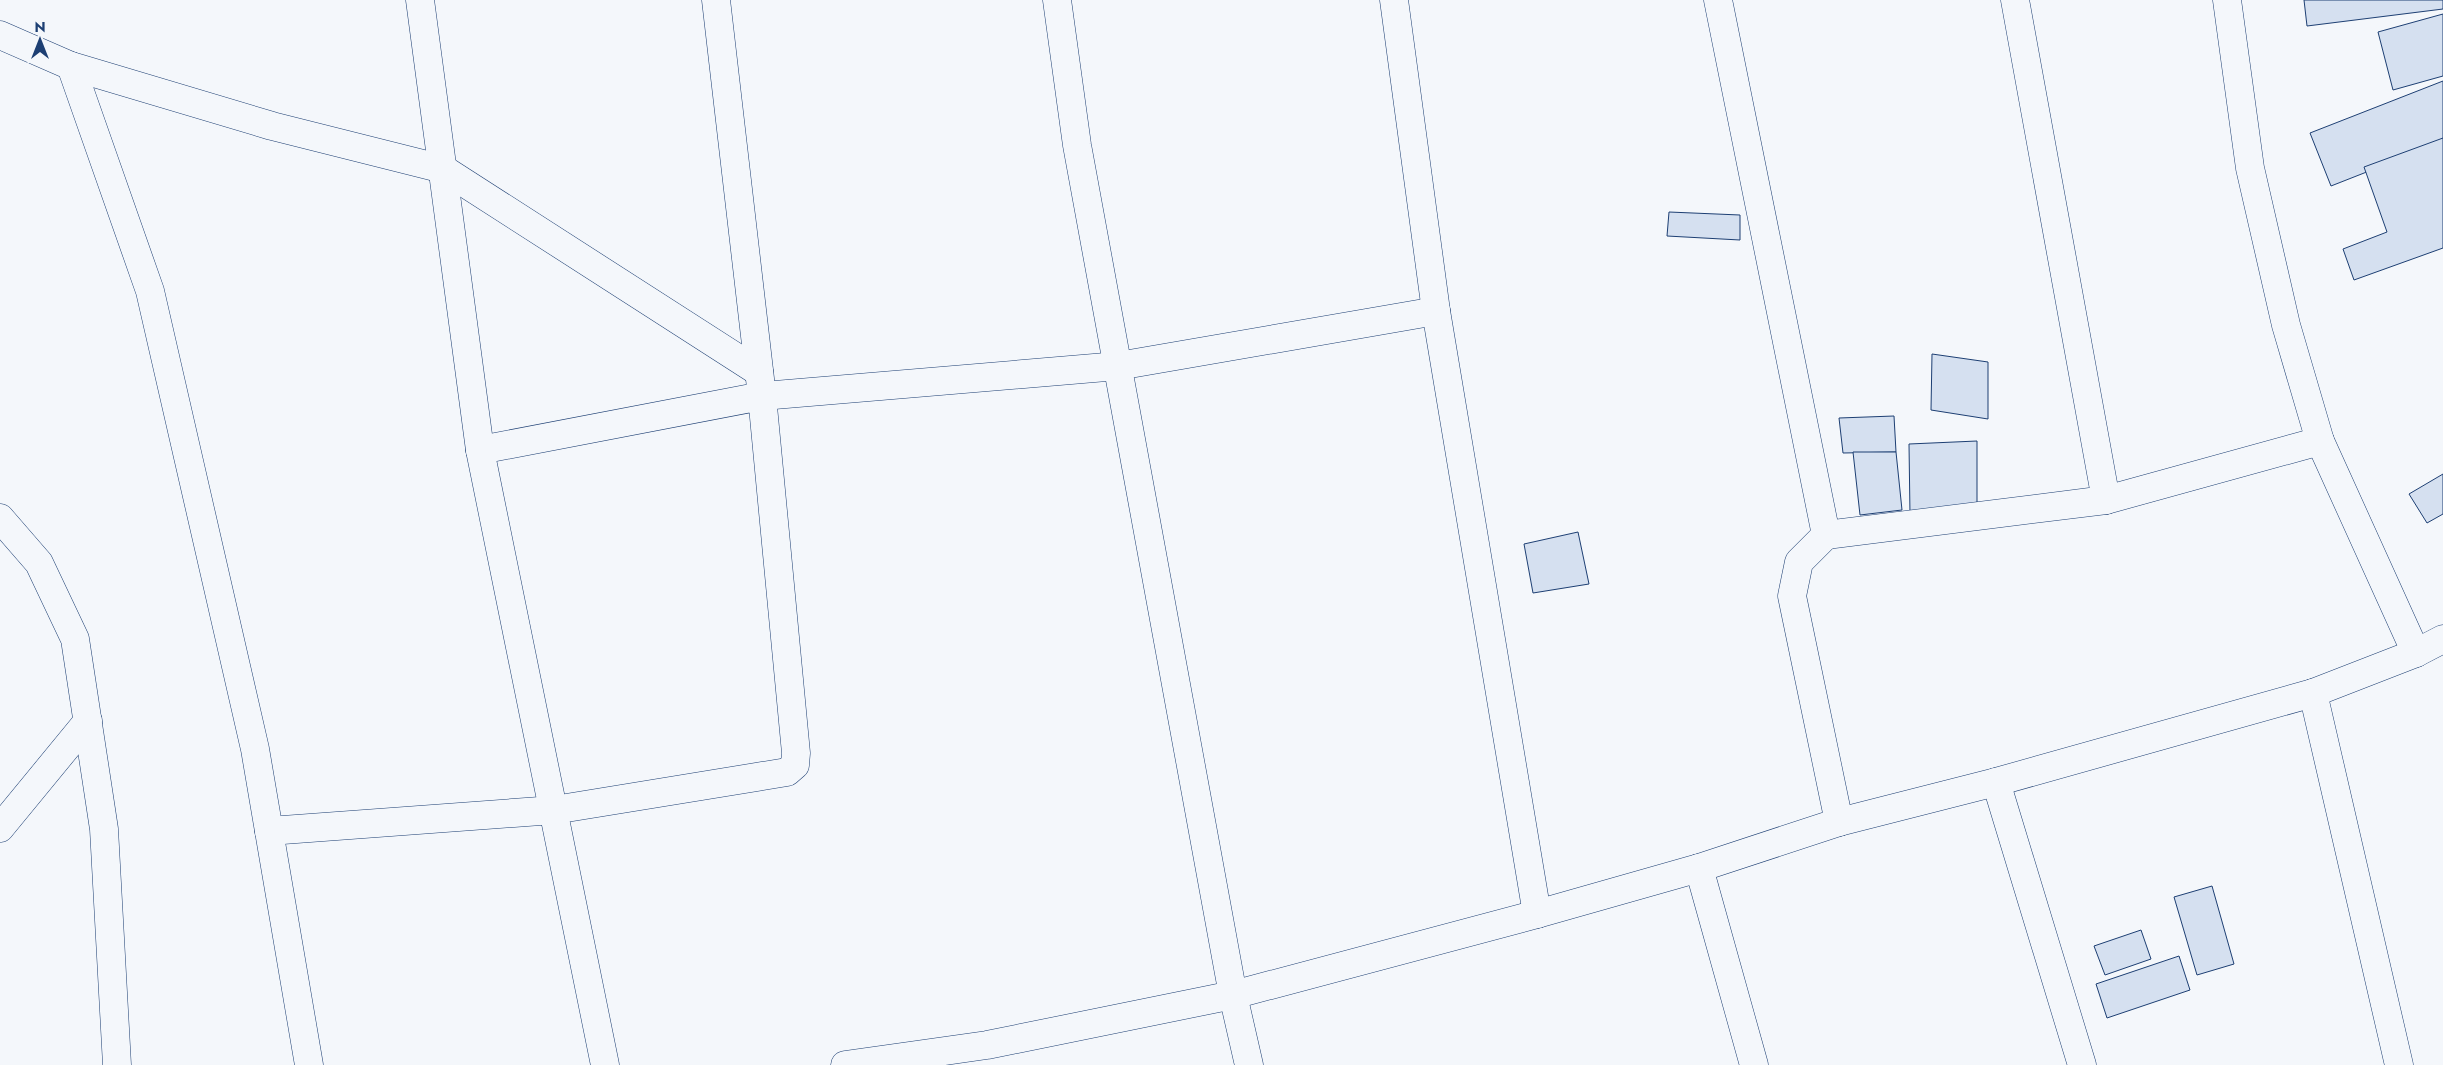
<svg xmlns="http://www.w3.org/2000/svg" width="2443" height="1065" font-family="Jost,sans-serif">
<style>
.building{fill:#d5e0f0;stroke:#1d3f73}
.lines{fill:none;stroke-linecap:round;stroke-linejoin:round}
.street-casing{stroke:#1d3f73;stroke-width:29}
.secondary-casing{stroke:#1d3f73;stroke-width:29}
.street{stroke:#f4f7fb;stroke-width:28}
.secondary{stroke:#f4f7fb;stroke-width:28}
</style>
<rect width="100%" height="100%" fill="#f4f7fb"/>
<g class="building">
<path d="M2304 0H2443V9L2307 26Z"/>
<path d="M2443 14V76L2393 90 2378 32Z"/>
<path d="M2443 81V142L2331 186 2310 133Z"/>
<path d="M2443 138V248L2354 280 2343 249 2387 232 2364 167Z"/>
<path d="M1669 212 1740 215V240L1667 236Z"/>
<path d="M1932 354 1988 362V419L1931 410Z"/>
<path d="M1894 416 1896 452 1843 453 1839 418Z"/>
<path d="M1977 441V503L1910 515 1909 444Z"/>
<path d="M1853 452H1896L1902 510 1860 515Z"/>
<path d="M2443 474V514L2427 523 2409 494Z"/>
<path d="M1578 532 1589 584 1533 593 1524 544Z"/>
<path d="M2212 886 2234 964 2197 975 2174 897Z"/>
<path d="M2141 930 2151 959 2105 975 2094 946Z"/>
<path d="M2179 956 2190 990 2107 1018 2096 984Z"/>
</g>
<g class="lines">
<defs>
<g id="street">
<path d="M420 0 480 450 605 1065"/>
<path d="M716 0 762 396 1118 366 1436 311"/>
<path d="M1394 0 1436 311 1537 914"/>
<path d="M1718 0 1826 535 2106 500 2015 0"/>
<path d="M2227 0 2250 168 2286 325 2320 441 2416 653"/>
<path d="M0 35 71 66 272 126 443 169 759 372"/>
<path d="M71 66 150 291 255 749 309 1065"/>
<path d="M2106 500 2320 441"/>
<path d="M0 518 39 563 75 639 104 829 117 1065"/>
<path d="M1826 535 1799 562 1792 596 1839 822"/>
<path d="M2313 693 2399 1065"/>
<path d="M1996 782 2082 1065"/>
<path d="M0 828 88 721"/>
<path d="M269 831 554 810 787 772 795 765 796 753 762 396 480 450"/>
<path d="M1699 868 1754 1065"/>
<path d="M845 1065 987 1045 1233 995 1537 914 1699 868 1839 822 1996 782 2313 693 2416 653 2443 639"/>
</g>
<path id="secondary" d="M1057 0 1077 145 1233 995 1249 1065"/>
</defs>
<use href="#street" class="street-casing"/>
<use href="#secondary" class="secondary-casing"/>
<use href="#street" class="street"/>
<use href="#secondary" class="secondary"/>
</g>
<g transform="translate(40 40)" stroke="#f4f7fb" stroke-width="4" paint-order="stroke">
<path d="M0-4L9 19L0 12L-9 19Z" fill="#1d3f73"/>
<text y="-8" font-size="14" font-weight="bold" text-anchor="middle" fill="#1d3f73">N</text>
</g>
</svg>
